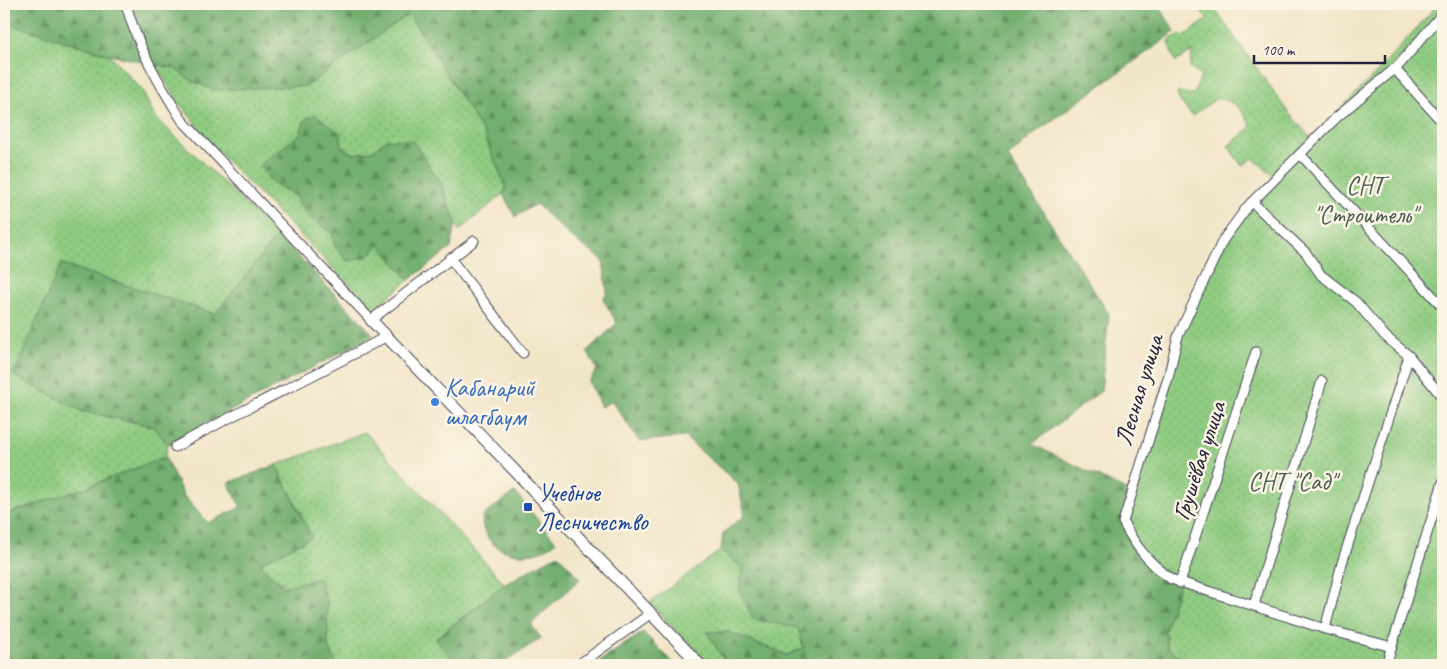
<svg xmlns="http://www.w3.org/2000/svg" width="1447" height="669" font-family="Caveat,sans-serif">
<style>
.grass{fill:url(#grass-dots);stroke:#58765e}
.forest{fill:url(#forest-firs);stroke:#4a6855}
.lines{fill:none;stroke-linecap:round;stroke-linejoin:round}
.minor-casing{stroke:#413f50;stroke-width:11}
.tertiary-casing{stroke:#413f50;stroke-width:13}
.minor{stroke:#fff;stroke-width:9}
.tertiary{stroke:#fff;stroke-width:11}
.shop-dot{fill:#3f7fe0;stroke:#fcf5e5;stroke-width:2}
.transit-dot{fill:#1a4fb4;stroke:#fcf5e5;stroke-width:2}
.labels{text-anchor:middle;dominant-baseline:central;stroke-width:5;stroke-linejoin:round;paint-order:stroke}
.park-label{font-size:25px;fill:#485d54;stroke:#fcf5e5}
.shop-label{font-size:25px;fill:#366cbe;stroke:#fcf5e5;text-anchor:start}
.street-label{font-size:25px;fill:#22223b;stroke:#fcf5e5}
.transit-label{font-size:25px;fill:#164399;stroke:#fcf5e5;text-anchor:start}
</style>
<defs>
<pattern id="grass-dots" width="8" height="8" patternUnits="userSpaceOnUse" patternTransform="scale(1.25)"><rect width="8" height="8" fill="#8fcb81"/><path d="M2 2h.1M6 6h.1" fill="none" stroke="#7bae70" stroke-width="1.8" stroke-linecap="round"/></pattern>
<pattern id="forest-firs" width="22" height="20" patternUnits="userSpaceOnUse" patternTransform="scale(1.25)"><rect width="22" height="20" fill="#73af6f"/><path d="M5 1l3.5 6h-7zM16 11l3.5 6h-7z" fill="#5e8e5c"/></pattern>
</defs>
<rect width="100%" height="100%" fill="#fcf5e5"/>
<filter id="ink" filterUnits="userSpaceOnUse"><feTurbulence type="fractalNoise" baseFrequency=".02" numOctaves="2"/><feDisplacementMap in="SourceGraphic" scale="10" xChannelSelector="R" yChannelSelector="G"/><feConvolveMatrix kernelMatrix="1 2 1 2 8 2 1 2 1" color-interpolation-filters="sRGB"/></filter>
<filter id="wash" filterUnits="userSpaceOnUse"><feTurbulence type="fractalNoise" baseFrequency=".0096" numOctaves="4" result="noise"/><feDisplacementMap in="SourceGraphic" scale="20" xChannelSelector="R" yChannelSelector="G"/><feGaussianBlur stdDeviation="1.12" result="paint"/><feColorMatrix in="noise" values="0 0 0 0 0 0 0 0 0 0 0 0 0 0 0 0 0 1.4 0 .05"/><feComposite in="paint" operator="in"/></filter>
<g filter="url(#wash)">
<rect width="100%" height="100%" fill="#f2e6c9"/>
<g class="grass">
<path d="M1195 4H1211L1288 112 1311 138 1379 70 1438 4H1443V11L1397 64 1273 176 1253 158 1242 166 1228 146 1251 127C1242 109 1237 102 1217 98L1192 116 1179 100 1177 92 1194 94 1201 76 1190 68 1192 51 1176 62 1170 49 1169 40 1180 34 1184 36 1208 19Z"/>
<path d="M1443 13V665H1192L1167 648 1165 629 1180 583 1154 566 1123 522 1178 336 1223 240 1291 163 1399 65Z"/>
<path d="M409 14 483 132 506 188 503 194 459 231 441 183 387 139 372 151 354 154 305 120 300 134 261 165 271 181 292 194 310 217 332 232 335 247 366 257 380 244 409 280 373 309 218 152 179 103 155 64 174 68 192 81 306 86Z"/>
<path d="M4 22 110 55 142 90 155 117 278 235 215 314 61 264 81 411 152 426 168 444 165 457 84 488 4 515Z"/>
<path d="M365 432 505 584 436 638 458 665H337L328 646 327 601C299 592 278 588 260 562L281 551 301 513 276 465Z"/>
<path d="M721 550 742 567 740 592 798 628 803 648 787 655 728 632H707L727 665H709L649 603Z"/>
</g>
<g class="forest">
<path d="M4 4H1158L1175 32 1039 130 1008 157 1109 314 1101 391 1032 444 1132 493 1123 522 1135 545 1180 583 1165 629 1167 648 1192 665H1026L1025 663 1020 665H727L707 632H728L787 655 803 648 798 628 753 619 740 592 742 567 721 550 723 533 745 515 738 484 685 437 639 441 612 401 601 407 589 382 597 369 587 351 617 323 603 299 607 292 603 260 571 237 536 204 515 217 503 194 506 188 483 132 409 14 306 86 213 90 192 81 174 68 110 55 4 22Z"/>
<path d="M315 114 341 134V147L354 154 372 151 387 139 413 141 441 183 456 223 451 248 409 280 380 245 366 257 347 261 335 247 332 232 310 217 292 194 271 181 260 165 300 134 305 120Z"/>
<path d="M278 235 374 335 168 444 152 426 81 411 13 375 61 264 215 314Z"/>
<path d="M165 457 184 496 208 523 241 507 228 483 276 465 312 537 260 563 266 571 284 587 319 578 327 601 328 646 337 665H4V515L84 488Z"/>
<path d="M515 492 556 542C529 565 481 555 482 516Z"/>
<path d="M558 554 580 579 531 624 541 638 500 665H458L436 639 505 584Z"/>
<path d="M643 632 676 665H594Z"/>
</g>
</g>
<g filter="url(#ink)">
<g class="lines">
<defs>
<g id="minor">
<path d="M126 4C137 46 159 84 182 120L371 320 474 241"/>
<path d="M1395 69 1443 123"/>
<path d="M1300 154 1443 307"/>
<path d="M1252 202 1306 253 1321 275 1356 302 1385 336 1409 356 1443 398"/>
<path d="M450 258 523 353"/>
<path d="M175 447C245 408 317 375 387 336"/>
<path d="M1180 583 1256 352"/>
<path d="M1254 605 1322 381"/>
<path d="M1325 629 1342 563 1409 356"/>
<path d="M1392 647 1325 629 1171 579C1149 563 1135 546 1123 522L1168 378 1178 336 1223 240 1248 206 1337 117 1399 65 1443 13"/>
<path d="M578 665 650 614"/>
<path d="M1386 665 1443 482"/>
</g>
<path id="tertiary" d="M371 320 700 665"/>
</defs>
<use href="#minor" class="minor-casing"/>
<use href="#tertiary" class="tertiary-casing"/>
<use href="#minor" class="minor"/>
<use href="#tertiary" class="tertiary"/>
</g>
</g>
<circle class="shop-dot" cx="435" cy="402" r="5"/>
<rect class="transit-dot" x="523" y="502" width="10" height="10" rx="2.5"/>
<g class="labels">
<g class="park-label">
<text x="1365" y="186">СНТ<tspan x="1365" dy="29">"Строитель"</tspan></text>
<text x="1292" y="482">СНТ "Сад"</text>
</g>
<g class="shop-label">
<text x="445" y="388">Кабанарий<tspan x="445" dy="29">шлагбаум</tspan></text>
</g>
<g class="street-label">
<text transform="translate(1139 390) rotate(-73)">Лесная улица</text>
<text transform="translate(1199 461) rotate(-72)">Грушёвая улица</text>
</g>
<g class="transit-label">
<text x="538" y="493">Учебное<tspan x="538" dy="29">Лесничество</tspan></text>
</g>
</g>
<rect width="1447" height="669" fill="none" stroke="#fcf5e5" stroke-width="20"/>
<path d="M1254 55v8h131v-8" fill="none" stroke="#22223b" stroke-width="2.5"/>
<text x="1262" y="55" font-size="15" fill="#22223b" stroke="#fcf5e5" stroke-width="4" paint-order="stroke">100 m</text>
</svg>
